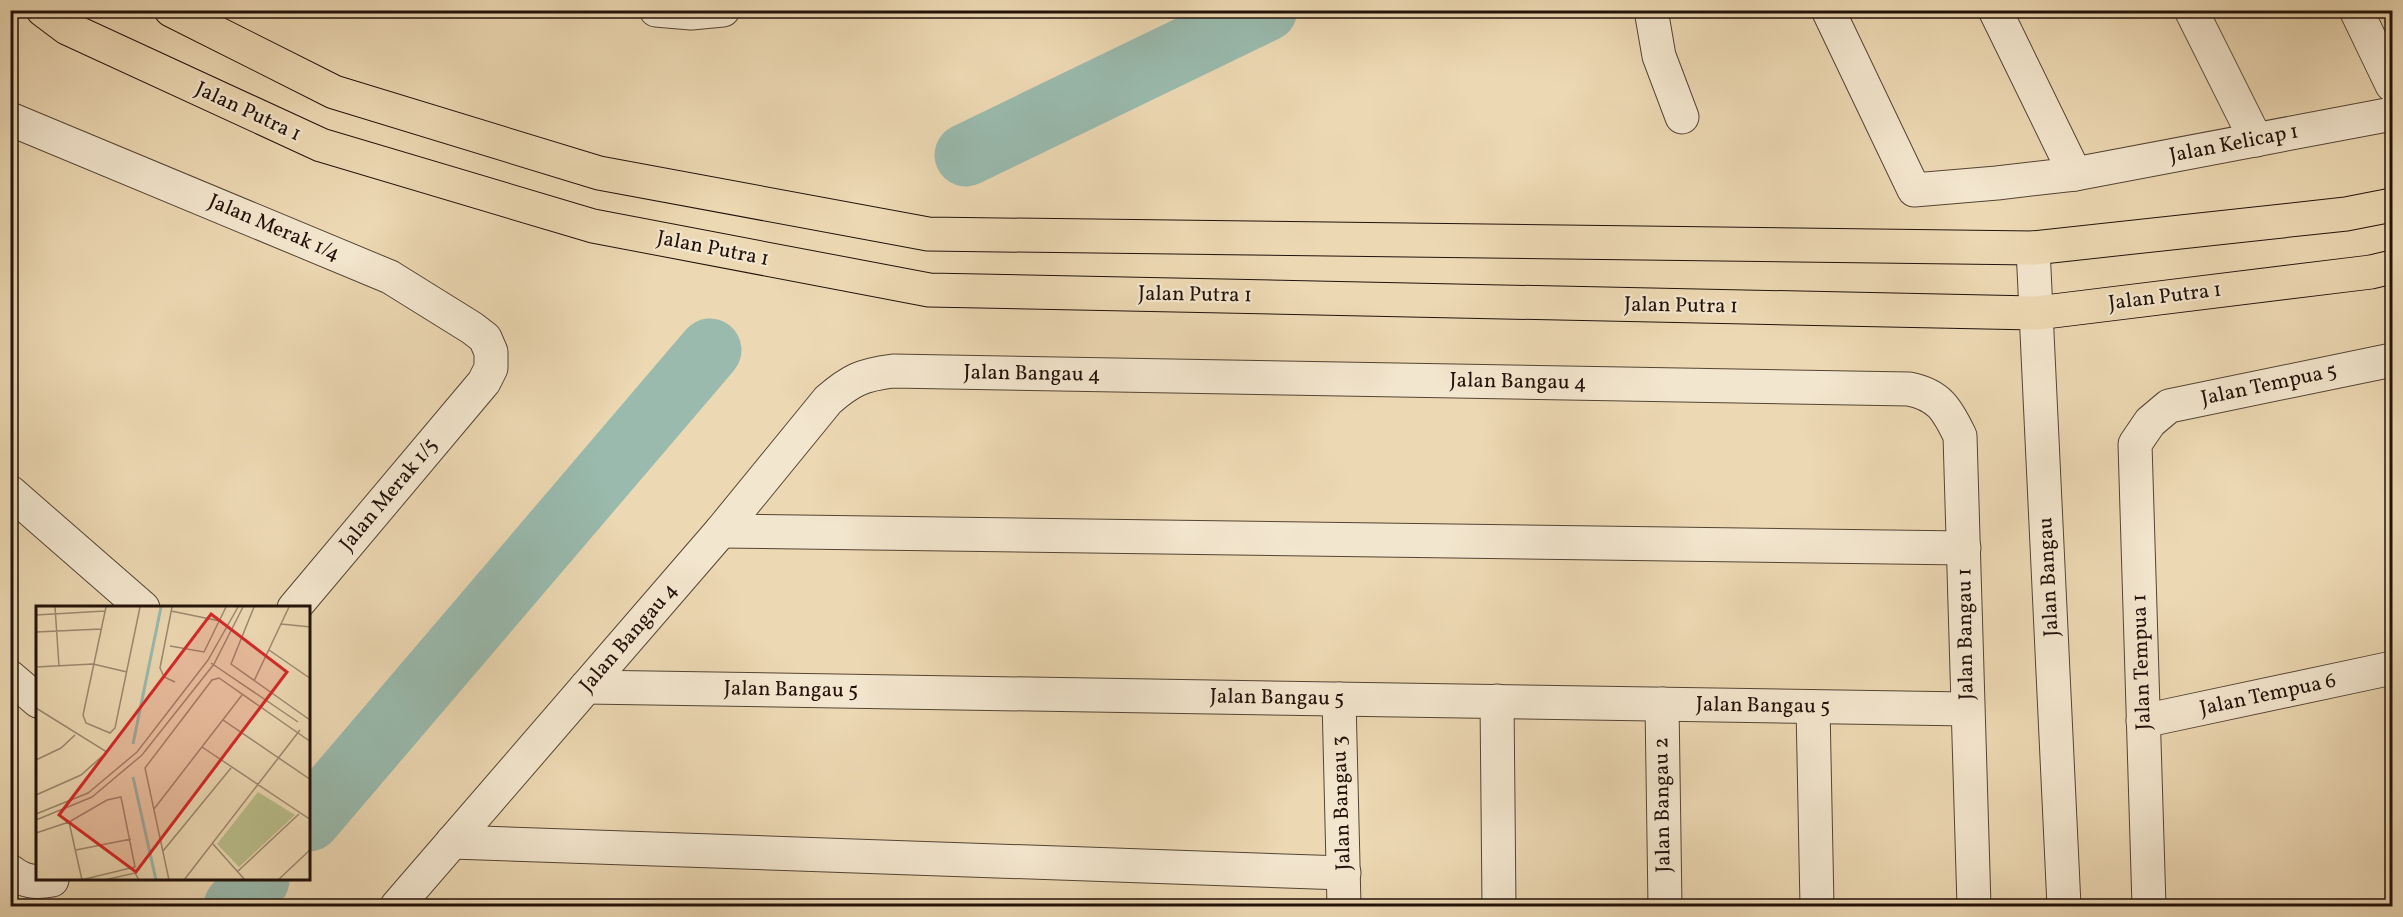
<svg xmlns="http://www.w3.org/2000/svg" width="2403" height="917" font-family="Vollkorn,serif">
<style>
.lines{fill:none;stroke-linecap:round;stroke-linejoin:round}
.river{stroke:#99baad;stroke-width:63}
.minor-casing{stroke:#554434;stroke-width:35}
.major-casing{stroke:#23120a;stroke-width:35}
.minor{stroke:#f3e6ce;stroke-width:33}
.major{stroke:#ecd8b3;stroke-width:33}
.labels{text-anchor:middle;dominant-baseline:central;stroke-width:4.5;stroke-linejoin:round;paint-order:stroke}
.street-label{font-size:21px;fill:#23120a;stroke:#f3e6ce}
.inset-river{fill:none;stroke:#99baad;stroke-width:3}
.inset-road{fill:none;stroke:#9c896f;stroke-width:1.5}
.view{fill:#d62828;fill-opacity:0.15;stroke:#d62828;stroke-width:3}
.inset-edge{fill:none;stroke:#23120a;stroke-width:3}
</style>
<rect width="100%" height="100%" fill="#ecd8b3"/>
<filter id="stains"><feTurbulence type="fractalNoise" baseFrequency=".00333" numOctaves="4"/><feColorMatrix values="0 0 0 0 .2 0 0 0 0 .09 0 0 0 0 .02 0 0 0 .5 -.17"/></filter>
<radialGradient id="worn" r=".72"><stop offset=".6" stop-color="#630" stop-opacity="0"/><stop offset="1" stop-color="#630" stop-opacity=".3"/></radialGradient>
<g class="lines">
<g class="river">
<path d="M966 155 1266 10"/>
<path d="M309 820 710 350"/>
<path d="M235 906 258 880"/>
</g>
<defs>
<g id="minor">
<path d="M656 10 691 13 723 10"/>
<path d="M1651 10 1659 56 1682 117"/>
<path d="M1828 10 1914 190 1997 183 2075 174 2392 114"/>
<path d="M1995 10 2075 174"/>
<path d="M2191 10 2256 140"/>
<path d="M2356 10 2392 85"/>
<path d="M10 119 390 277 472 328 485 338 491 352V368L484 382 294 608"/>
<path d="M2033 248 2064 906"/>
<path d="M10 492 143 608"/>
<path d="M721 531 1964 548"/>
<path d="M10 677 38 701"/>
<path d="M586 687 1967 709"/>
<path d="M1339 699 1344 906"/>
<path d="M1497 701 1499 906"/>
<path d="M1662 704 1665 906"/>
<path d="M1813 707 1817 906"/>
<path d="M2143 721 2392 668"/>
<path d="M452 842 1344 873"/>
<path d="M10 871C24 882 35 883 52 880"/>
<path d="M397 906 721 531 828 400C851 380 862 375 893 371L1909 389C1939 395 1947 409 1960 436L1974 906"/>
<path d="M2149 906 2135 444 2150 422 2169 406 2392 360"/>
</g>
<g id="major">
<path d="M43 10 67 28 321 145 593 226 929 290 2037 313 2371 272 2392 267"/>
<path d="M171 10 334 92 599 173 928 234 2033 248 2346 214 2392 205"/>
</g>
</defs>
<use href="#minor" class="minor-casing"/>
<use href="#major" class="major-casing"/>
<use href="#minor" class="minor"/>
<use href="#major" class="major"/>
</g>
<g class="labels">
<g class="street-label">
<text transform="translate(248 112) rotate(25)">Jalan Putra 1</text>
<text transform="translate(2234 144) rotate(-11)">Jalan Kelicap 1</text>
<text transform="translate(274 228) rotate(23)">Jalan Merak 1/4</text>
<text transform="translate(713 249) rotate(11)">Jalan Putra 1</text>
<text transform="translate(1195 295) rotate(1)">Jalan Putra 1</text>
<text transform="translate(2165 297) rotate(-7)">Jalan Putra 1</text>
<text transform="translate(1681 306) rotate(1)">Jalan Putra 1</text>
<text transform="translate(1032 374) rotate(1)">Jalan Bangau 4</text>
<text transform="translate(1518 382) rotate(1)">Jalan Bangau 4</text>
<text transform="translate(2269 385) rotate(-12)">Jalan Tempua 5</text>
<text transform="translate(389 495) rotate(-50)">Jalan Merak 1/5</text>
<text transform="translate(2049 577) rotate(-93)">Jalan Bangau</text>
<text transform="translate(1966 634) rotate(-91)">Jalan Bangau 1</text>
<text transform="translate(629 638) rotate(-49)">Jalan Bangau 4</text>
<text transform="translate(2142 662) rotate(-92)">Jalan Tempua 1</text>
<text transform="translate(791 690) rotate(1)">Jalan Bangau 5</text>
<text transform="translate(2268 695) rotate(-12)">Jalan Tempua 6</text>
<text transform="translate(1277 698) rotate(1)">Jalan Bangau 5</text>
<text transform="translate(1763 706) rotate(1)">Jalan Bangau 5</text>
<text transform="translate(1342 803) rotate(-92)">Jalan Bangau 3</text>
<text transform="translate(1663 805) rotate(-91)">Jalan Bangau 2</text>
</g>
</g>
<g transform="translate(36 606)">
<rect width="274" height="274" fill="#ecd8b3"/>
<path d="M222 186 259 209 203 261 181 238Z" fill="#b9be8b"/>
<path class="inset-river" d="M97 138 125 1M97 171 120 274"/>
<path class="inset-road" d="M19 1 23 60M70 1 47 109 50 117 74 127 79 122 104 1M136 1 124 62 128 71 139 76M218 1 195 58 274 114M135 5 184 15M0 9 69 5M245 18 275 21M0 26 65 23M134 40 168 46 190 1M233 44 275 73M175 57 262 116M0 61 57 58 91 66M218 75 253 1M0 102 71 146 45 169 0 189M187 114 275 174M166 141 275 214M0 154 25 142 39 129M118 203 206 89M0 208 52 187 101 146 172 54 202 1M0 214 56 191 106 149 178 58 207 1M33 216 46 274M0 227 33 216 71 194 85 191 99 261 45 274M177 238 209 274M40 244 95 233M127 245 195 162M202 265 263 208M68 274 99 267 103 274M133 274 109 162 176 74 183 72 275 136M148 274 264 124M242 274 275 243"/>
<path class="view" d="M175 8 251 66 100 266 23 209Z"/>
<rect width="274" height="274" class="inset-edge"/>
</g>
<rect width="2403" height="917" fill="none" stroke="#ecd8b3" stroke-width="36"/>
<rect x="12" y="12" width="2379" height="893" fill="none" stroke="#23120a" stroke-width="3"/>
<rect x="18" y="18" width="2367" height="881" fill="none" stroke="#23120a" stroke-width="1.5"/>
<rect width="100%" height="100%" filter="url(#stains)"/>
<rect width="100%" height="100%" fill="url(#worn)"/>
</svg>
